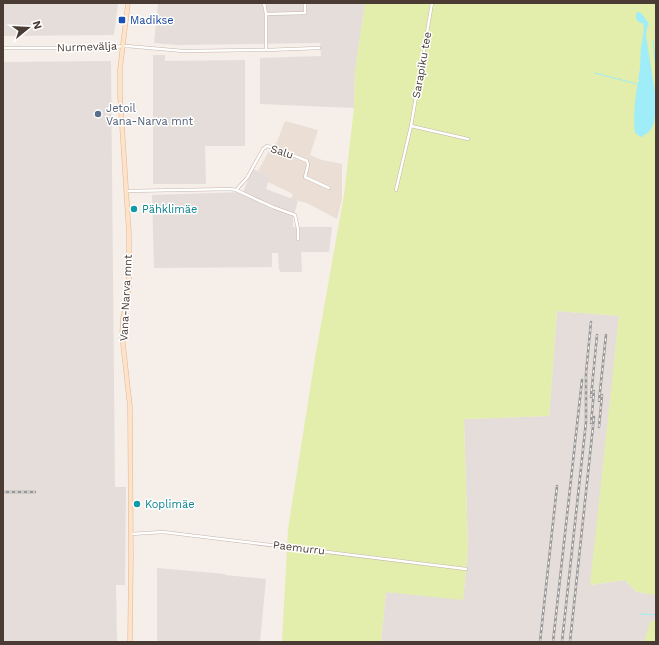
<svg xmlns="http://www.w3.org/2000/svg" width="659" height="645" font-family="'Work Sans',sans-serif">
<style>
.residential{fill:#eaded5}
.industrial{fill:#e5ddd9}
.green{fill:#e3eeac}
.water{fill:#9eedf9}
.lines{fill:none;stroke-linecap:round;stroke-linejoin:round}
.stream{stroke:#9eedf9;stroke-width:1}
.street-casing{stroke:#c5b5ac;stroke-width:3.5}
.secondary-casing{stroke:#deb695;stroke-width:5}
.street{stroke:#fff;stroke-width:2.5}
.secondary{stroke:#ffe3c9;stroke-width:4}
.rail-casing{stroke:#989898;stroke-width:2.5}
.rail{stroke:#fff;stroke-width:1;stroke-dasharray:3;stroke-linecap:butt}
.transit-dot{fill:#1a4fb4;stroke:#fff;stroke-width:1.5}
.service-dot{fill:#5c6f8a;stroke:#fff;stroke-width:1.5}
.culture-dot{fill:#0f9aa8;stroke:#fff;stroke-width:1.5}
.labels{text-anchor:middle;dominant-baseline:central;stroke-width:3;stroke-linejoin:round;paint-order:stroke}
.transit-label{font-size:11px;fill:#164399;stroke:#fff;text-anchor:start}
.street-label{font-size:11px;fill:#4a3c35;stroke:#fff}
.service-label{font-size:11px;fill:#4e5e75;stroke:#fff;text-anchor:start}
.culture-label{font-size:11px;fill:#0d838f;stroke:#fff;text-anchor:start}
</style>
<rect width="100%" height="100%" fill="#f6eee8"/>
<path class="residential" d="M285 121 318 130 310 155 322 160 342 164V199L337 219 307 203 291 199 293 194 268 182 270 176 258 171 270 149 277 142Z"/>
<g class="industrial">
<path d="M3 3H118L114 34 113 35 3 36Z"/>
<path d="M158 3H365L355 71 354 108 260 104V58L321 56 320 43 176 45 154 43Z"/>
<path d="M153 55H165V61L245 60V146H205L206 184H153Z"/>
<path d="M111 61 115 487H126L125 585H116L117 642H3V62Z"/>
<path d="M253 169 270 176 266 189 298 201 293 218V227H332L329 252H301L302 272H281L279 270 278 253H272V267L154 268 152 195 243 192Z"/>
<path d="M557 311 619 316 591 585 625 580 637 592 656 595V642H381L386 592 463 599 468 551 464 419 549 416Z"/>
<path d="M157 568 225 574V575L266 579 260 642H157Z"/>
</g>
<g class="green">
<path d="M365 3H656V595L637 592 625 580 590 585 619 316 557 311 549 416 464 419 468 551 463 600 386 592 381 642H282L288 529 315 358 344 195 354 108 355 71Z"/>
<path d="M653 620 656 621V642H644L650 622Z"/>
</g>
<path class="water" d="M639 12 642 14 649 24 647 28 646 36 655 92 656 107 654 123 649 132 641 137 635 133C633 116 635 99 638 82L640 80 638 79C641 69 640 59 641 48 642 39 645 31 643 23H640L636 19V13Z"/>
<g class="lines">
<g class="stream">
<path d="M653 40 656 70"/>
<path d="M595 73 637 84"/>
<path d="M640 614 656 615"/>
</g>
<defs>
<g id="street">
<path d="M264 3 266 14V50"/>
<path d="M266 14 305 13V3"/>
<path d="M3 48H95L127 46 183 51 266 50 319 48"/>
<path d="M411 126 468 139"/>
<path d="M236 190 247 178 263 149 267 146 278 149 307 161 308 165 305 177 329 188"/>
<path d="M396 190 411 126 432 3"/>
<path d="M127 191 231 189 236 190 273 207 295 215 298 229V239"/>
<path d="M131 534 163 532 466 569"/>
</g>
<path id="secondary" d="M128 3 120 69V95L129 234V288L123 318 122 335 130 407 131 555 130 642"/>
</defs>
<use href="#street" class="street-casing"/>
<use href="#secondary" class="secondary-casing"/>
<use href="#street" class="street"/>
<use href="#secondary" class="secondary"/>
<defs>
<g id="rail">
<path d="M591 397 597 335"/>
<path d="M599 401 606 335"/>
<path d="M591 423 594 391"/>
<path d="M599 427 602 395"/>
<path d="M3 492H35"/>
<path d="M540 642 557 486"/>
<path d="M553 642 582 380"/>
<path d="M562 642 586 422V373L591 322"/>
<path d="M570 642 594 417"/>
</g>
</defs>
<use href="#rail" class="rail-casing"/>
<use href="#rail" class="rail"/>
</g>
<rect class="transit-dot" x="118" y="16" width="8" height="8" rx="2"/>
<circle class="service-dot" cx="98" cy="114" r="4"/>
<g class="culture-dot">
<circle cx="134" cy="209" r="4"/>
<circle cx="137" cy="504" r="4"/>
</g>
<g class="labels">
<g class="transit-label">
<text x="130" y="20">Madikse</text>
</g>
<g class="street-label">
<text transform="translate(87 47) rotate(-2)">Nurmevälja</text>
<text transform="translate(422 65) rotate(-80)">Sarapiku tee</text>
<text transform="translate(282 152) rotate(18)">Salu</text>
<text transform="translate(126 298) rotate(-87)">Vana-Narva mnt</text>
<text transform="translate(299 548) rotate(7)">Paemurru</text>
</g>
<g class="service-label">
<text x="106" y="108">Jetoil<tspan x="106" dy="13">Vana-Narva mnt</tspan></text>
</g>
<g class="culture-label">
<text x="142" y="209">Pähklimäe</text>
<text x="145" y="504">Koplimäe</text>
</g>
</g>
<rect width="659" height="645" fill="none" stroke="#4a3c35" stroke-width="8"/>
<g transform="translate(28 28) rotate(72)" stroke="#ffffff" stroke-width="3" paint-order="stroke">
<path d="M0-3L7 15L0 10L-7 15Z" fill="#4a3c35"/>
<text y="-6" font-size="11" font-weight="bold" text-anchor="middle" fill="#4a3c35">N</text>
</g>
</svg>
